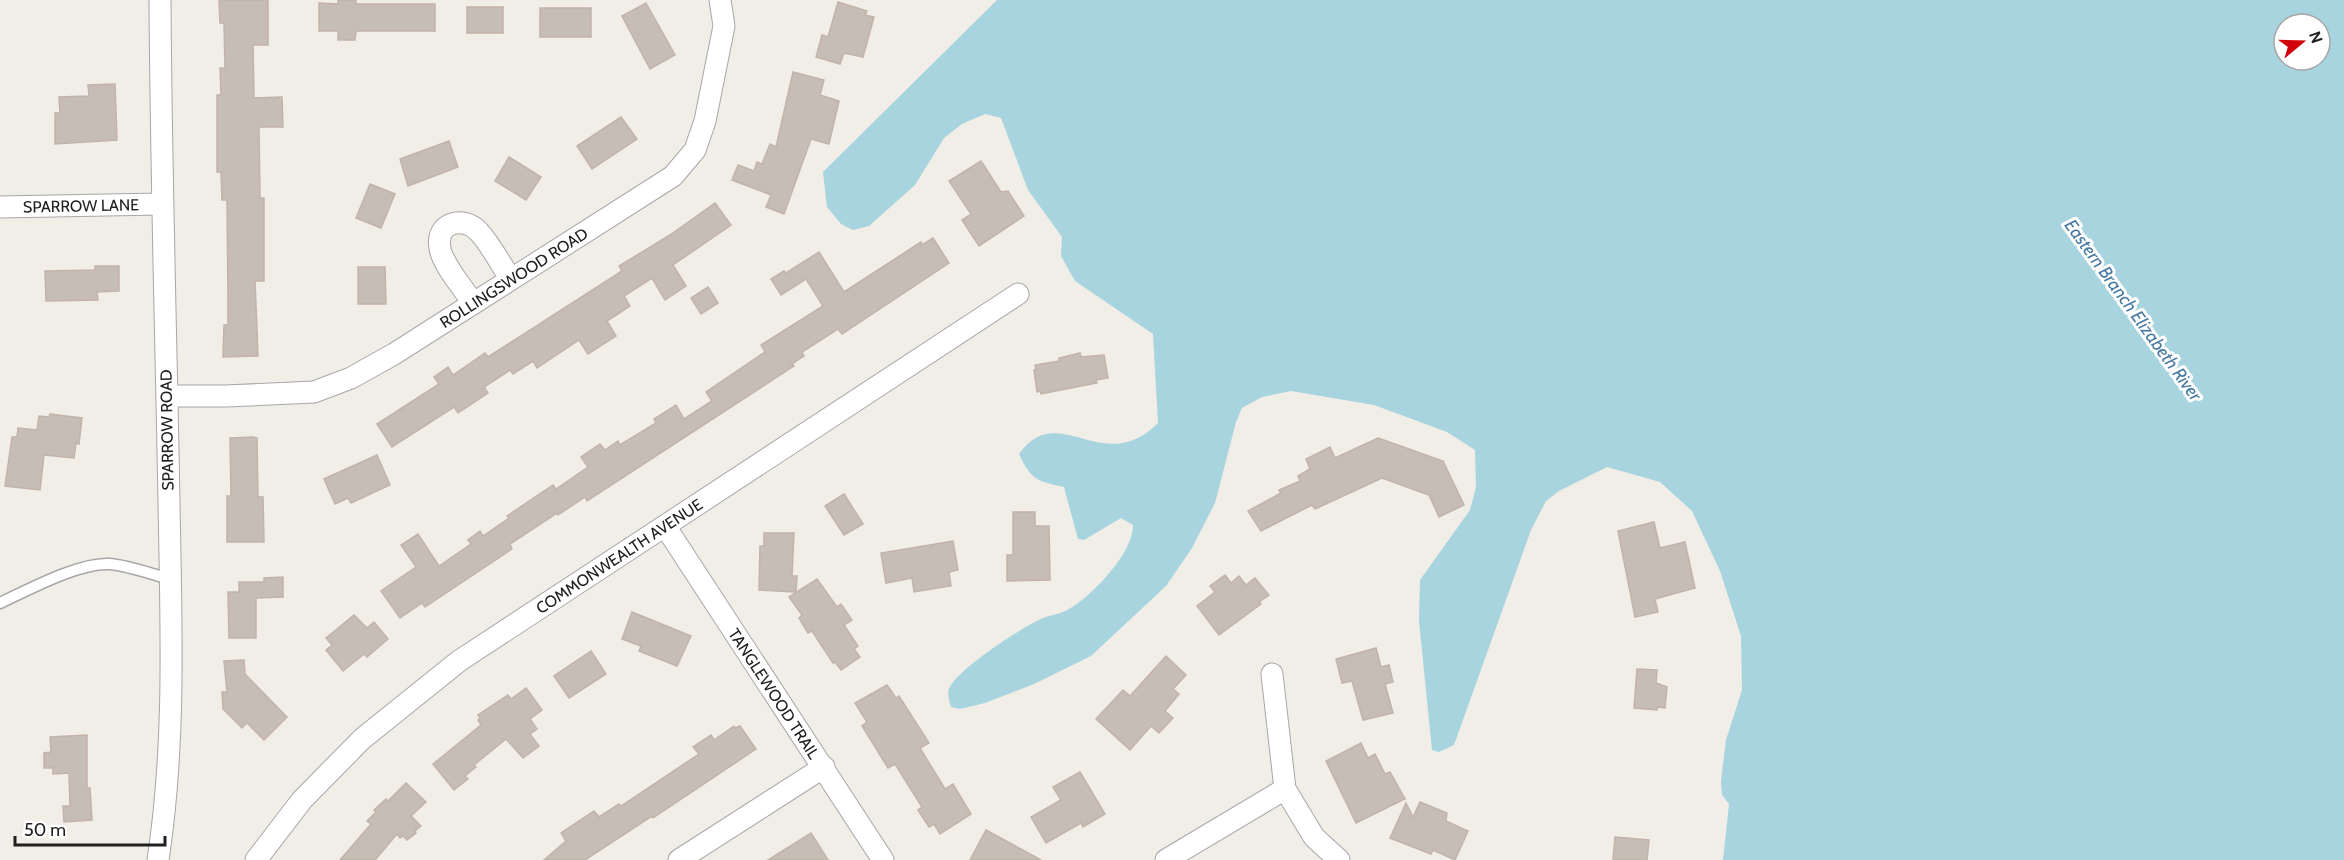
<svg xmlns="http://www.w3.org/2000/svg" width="2344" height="860" font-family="Cabin,sans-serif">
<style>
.water{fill:#a7d4de;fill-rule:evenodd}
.building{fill:#c6bdb6;stroke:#c3b3a9;stroke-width:1.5}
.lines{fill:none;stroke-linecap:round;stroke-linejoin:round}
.lane-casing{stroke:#a7a7a7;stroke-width:13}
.street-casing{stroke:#a7a7a7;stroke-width:23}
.lane{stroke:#fff;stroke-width:10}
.street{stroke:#fff;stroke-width:21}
.labels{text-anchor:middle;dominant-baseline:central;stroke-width:6;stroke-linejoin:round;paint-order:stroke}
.street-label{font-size:16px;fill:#202020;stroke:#fff}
.water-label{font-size:18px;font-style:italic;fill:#4678a1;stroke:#fff}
</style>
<rect width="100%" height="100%" fill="#f1ede7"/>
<path class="water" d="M997 0H2344V860H1723L1729 804 1722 795 1721 781 1726 740 1742 690 1741 636 1720 571 1692 511 1660 482 1607 467 1559 491 1546 501 1531 530 1454 745 1439 752 1432 750 1419 621 1420 580 1470 510 1476 487 1475 450 1447 432 1374 405 1291 391 1262 397 1242 408 1236 422 1215 503 1192 548 1166 586 1091 656 1034 684 985 703 960 709 951 707C949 700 946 691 951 685 963 666 1022 627 1043 618 1051 615 1061 614 1069 609 1092 596 1134 552 1133 525L1121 518 1084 540 1078 539 1064 487C1037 481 1031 480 1019 454 1051 409 1086 453 1127 442 1139 439 1149 432 1158 423L1153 334 1075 281 1061 256 1062 237 1028 190 1001 118 985 114 962 124 944 138 915 185 869 226 853 230 841 224 827 207 823 172ZM2284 24H2320V60H2284Z"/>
<g class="building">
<path d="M219 0H268V45H253L254 98 282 97 283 127H259L260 198H264V281H255L258 356 223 357 224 325H228V297L227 200H222L221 172H217V95H221L220 68H225L224 23H220Z"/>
<path d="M338 0H356V4H435V31H356L355 40H338V31H319V3L338 4Z"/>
<path d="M838 2 867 11 865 15 874 17 863 57 844 53 840 64 816 57 822 35 828 37Z"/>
<path d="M646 3 675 55 650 69 622 16Z"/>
<rect x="467" y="7" width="36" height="26"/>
<rect x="540" y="8" width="51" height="29"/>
<path d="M793 72 824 80 820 95 839 101 829 144 811 139 784 214 766 207 771 195 732 180 738 165 754 171 757 162 762 164 770 144 776 147Z"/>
<path d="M115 84 117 140 55 144V113H60L59 97 89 96 88 85Z"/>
<path d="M621 117 637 139 592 169 577 146Z"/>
<path d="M449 141 458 167 408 186 400 159Z"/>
<path d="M509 157 541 177 526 200 495 181Z"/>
<path d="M981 161 1001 192 1008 191 1024 216 979 246 962 220 971 214 949 181Z"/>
<path d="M370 184 395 194 381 228 356 218Z"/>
<path d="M715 203 731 225 673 265 686 286 665 300 652 278 624 296 630 306 607 321 616 336 588 354 579 340 537 368 533 361 513 374 510 370 484 387 488 393 458 413 454 407 392 447 377 424 439 384 434 377 448 367 453 375 485 353 488 357 622 271 619 266 670 235Z"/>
<path d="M933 238 949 263 842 334 838 329 802 352 804 356 792 364 794 366 587 501 585 497 558 515 557 513 510 544 512 549 425 607 422 603 400 618 381 591 416 567 401 545 418 534 439 566 471 544 468 540 480 531 483 536 509 518 507 516 553 485 556 489 588 467 581 457 600 444 605 450 618 441 620 445 656 423 654 419 676 405 684 419 712 401 706 392 765 352 761 345 823 306 806 279 781 295 771 279 784 271 786 273 819 252 844 292 921 242 922 245Z"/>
<path d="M95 266H119V291L97 292 98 300 46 301 45 271 95 270Z"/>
<path d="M358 267H385L386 304H358Z"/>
<path d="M708 287 718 303 701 314 691 298Z"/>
<path d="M1080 353 1081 357 1104 355 1108 378 1096 380 1097 383 1041 394 1040 391 1037 392 1034 370H1036L1035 365 1059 361V358Z"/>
<path d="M50 414 82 418 79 444 76 443 74 458 44 455 40 490 5 486 12 437H17L18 428 37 430 39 416 49 417Z"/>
<path d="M253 437 257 438 258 497H263L264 542H227V496H231L230 438Z"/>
<path d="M1378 438 1443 461 1464 505 1439 517 1429 495 1382 478 1315 509 1312 505 1261 531 1248 511 1281 493 1279 490 1300 481 1298 476 1310 469 1306 459 1330 447 1335 458Z"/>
<path d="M377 455 390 485 351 503 348 498 335 504 324 479Z"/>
<path d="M844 494 863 524 844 535 825 506Z"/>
<path d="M1013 512H1035V526H1049L1050 580 1007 581V555H1013Z"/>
<path d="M1654 522 1660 548 1685 542 1695 588 1655 599 1658 612 1635 617 1618 531Z"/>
<path d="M764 533H794L792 576H797L796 592 759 590 760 546H764Z"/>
<path d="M953 541 958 570 949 572 951 586 914 592 912 578 886 583 881 553Z"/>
<path d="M1225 575 1231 583 1239 576 1246 585 1255 578 1269 595 1259 602 1261 604 1219 635 1197 606 1215 592 1210 586Z"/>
<path d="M283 577V597L256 598V638H229L228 592H239V582H264V578Z"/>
<path d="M817 579 837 607 841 604 852 620 844 625 858 646 854 649 860 657 841 670 835 662 833 663 812 631 808 633 799 618 802 615 789 597Z"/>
<path d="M632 612 691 636 677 666 639 651 641 646 622 639Z"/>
<path d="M354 615 367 628 374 622 388 639 367 657 364 654 343 671 326 650 332 645 326 638Z"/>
<path d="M1376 648 1381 667 1389 665 1393 682 1385 684 1393 713 1363 720 1352 681 1342 683 1336 659Z"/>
<path d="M591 651 606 674 569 698 554 676Z"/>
<path d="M1166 656 1186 675 1173 689 1179 694 1165 711 1173 718 1159 733 1151 726 1130 750 1096 719 1123 690 1130 696Z"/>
<path d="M244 660 245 674 287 717 264 740 247 723 242 728 223 709 222 692H227L224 661Z"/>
<path d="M1637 669 1657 670 1656 683 1667 687 1665 708 1657 707V710L1634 708Z"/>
<path d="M887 685 896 698 899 696 929 743 920 748 945 789 953 784 971 814 940 834 934 824 929 827 918 810 922 807 895 764 888 768 862 726 867 722 855 703Z"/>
<path d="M526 688 542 710 530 719 537 729 530 734 539 746 523 758 506 739 474 765 476 767 465 776 468 779 454 790 433 764 481 725 478 720 480 718 478 715 508 695 511 699Z"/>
<path d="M734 726 735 728 740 726 756 749 653 818 652 816 585 860H544L566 841 561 833 594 811 599 817 619 804 621 806 699 754 693 747 711 735 714 740Z"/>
<path d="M87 735V788H90L92 820 64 822 63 806H70L69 773 53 774V768H44V753L51 752 50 737Z"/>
<path d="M1361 743 1368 758 1375 754 1385 774 1390 772 1405 799 1356 823 1326 761Z"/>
<path d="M1080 772 1105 814 1083 827 1081 823 1046 843 1031 817 1061 800 1053 787Z"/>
<path d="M406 783 426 802 411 816 421 826 415 831 416 833 407 840 403 836 400 838 397 834 375 860H340L371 824 367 821 376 812 374 810 386 799 388 801Z"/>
<path d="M1420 802 1447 813 1446 821 1468 831 1455 860 1433 850 1431 854 1390 838 1406 803 1413 817Z"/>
<path d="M986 830 1041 860H970Z"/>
<path d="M811 833 828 860H768Z"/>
<path d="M1615 837 1649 840 1647 860H1613Z"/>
</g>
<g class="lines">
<defs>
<path id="lane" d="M0 603C28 590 79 562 110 564 130 566 151 574 170 579"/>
<g id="street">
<path id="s1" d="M0 207 161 204"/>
<path d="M473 303C464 289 442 264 440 248 435 222 464 215 479 232 491 245 500 263 510 278"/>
<path id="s2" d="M167 396H226L314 392 351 378 394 354 673 176 695 150 705 121 724 26 720 0"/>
<path id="s3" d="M665 526 883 860"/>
<path d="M1272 674 1285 789 1314 837 1339 860"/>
<path d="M158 860C176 742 171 622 169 503 166 335 161 168 160 0"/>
<path id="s4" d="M256 860 302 800 362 739 459 661 1018 294"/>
<path d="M679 860 824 767"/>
<path d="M1166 860 1285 789"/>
</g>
</defs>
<use href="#lane" class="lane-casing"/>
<use href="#street" class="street-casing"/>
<use href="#lane" class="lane"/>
<use href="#street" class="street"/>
</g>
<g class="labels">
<g class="street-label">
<text stroke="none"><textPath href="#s1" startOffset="81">SPARROW LANE</textPath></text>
<text stroke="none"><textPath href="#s2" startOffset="378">ROLLINGSWOOD ROAD</textPath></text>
<text transform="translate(167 430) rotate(-91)">SPARROW ROAD</text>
<text stroke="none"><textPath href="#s4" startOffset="477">COMMONWEALTH AVENUE</textPath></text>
<text stroke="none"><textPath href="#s3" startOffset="200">TANGLEWOOD TRAIL</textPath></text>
</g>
<g class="water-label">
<text transform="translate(2133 310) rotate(54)">Eastern Branch Elizabeth River</text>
</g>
</g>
<g transform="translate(2302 42) rotate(71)"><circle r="28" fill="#ffffff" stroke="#a6a6a6" stroke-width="1.5"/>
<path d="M0-4.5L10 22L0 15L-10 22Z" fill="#d10009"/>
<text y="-9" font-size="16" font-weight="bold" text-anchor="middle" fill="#202020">N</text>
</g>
<path d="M15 836v9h150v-9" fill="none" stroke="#202020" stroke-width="3"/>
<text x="24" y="836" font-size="18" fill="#202020" stroke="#ffffff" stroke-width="4.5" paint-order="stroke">50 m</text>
</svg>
